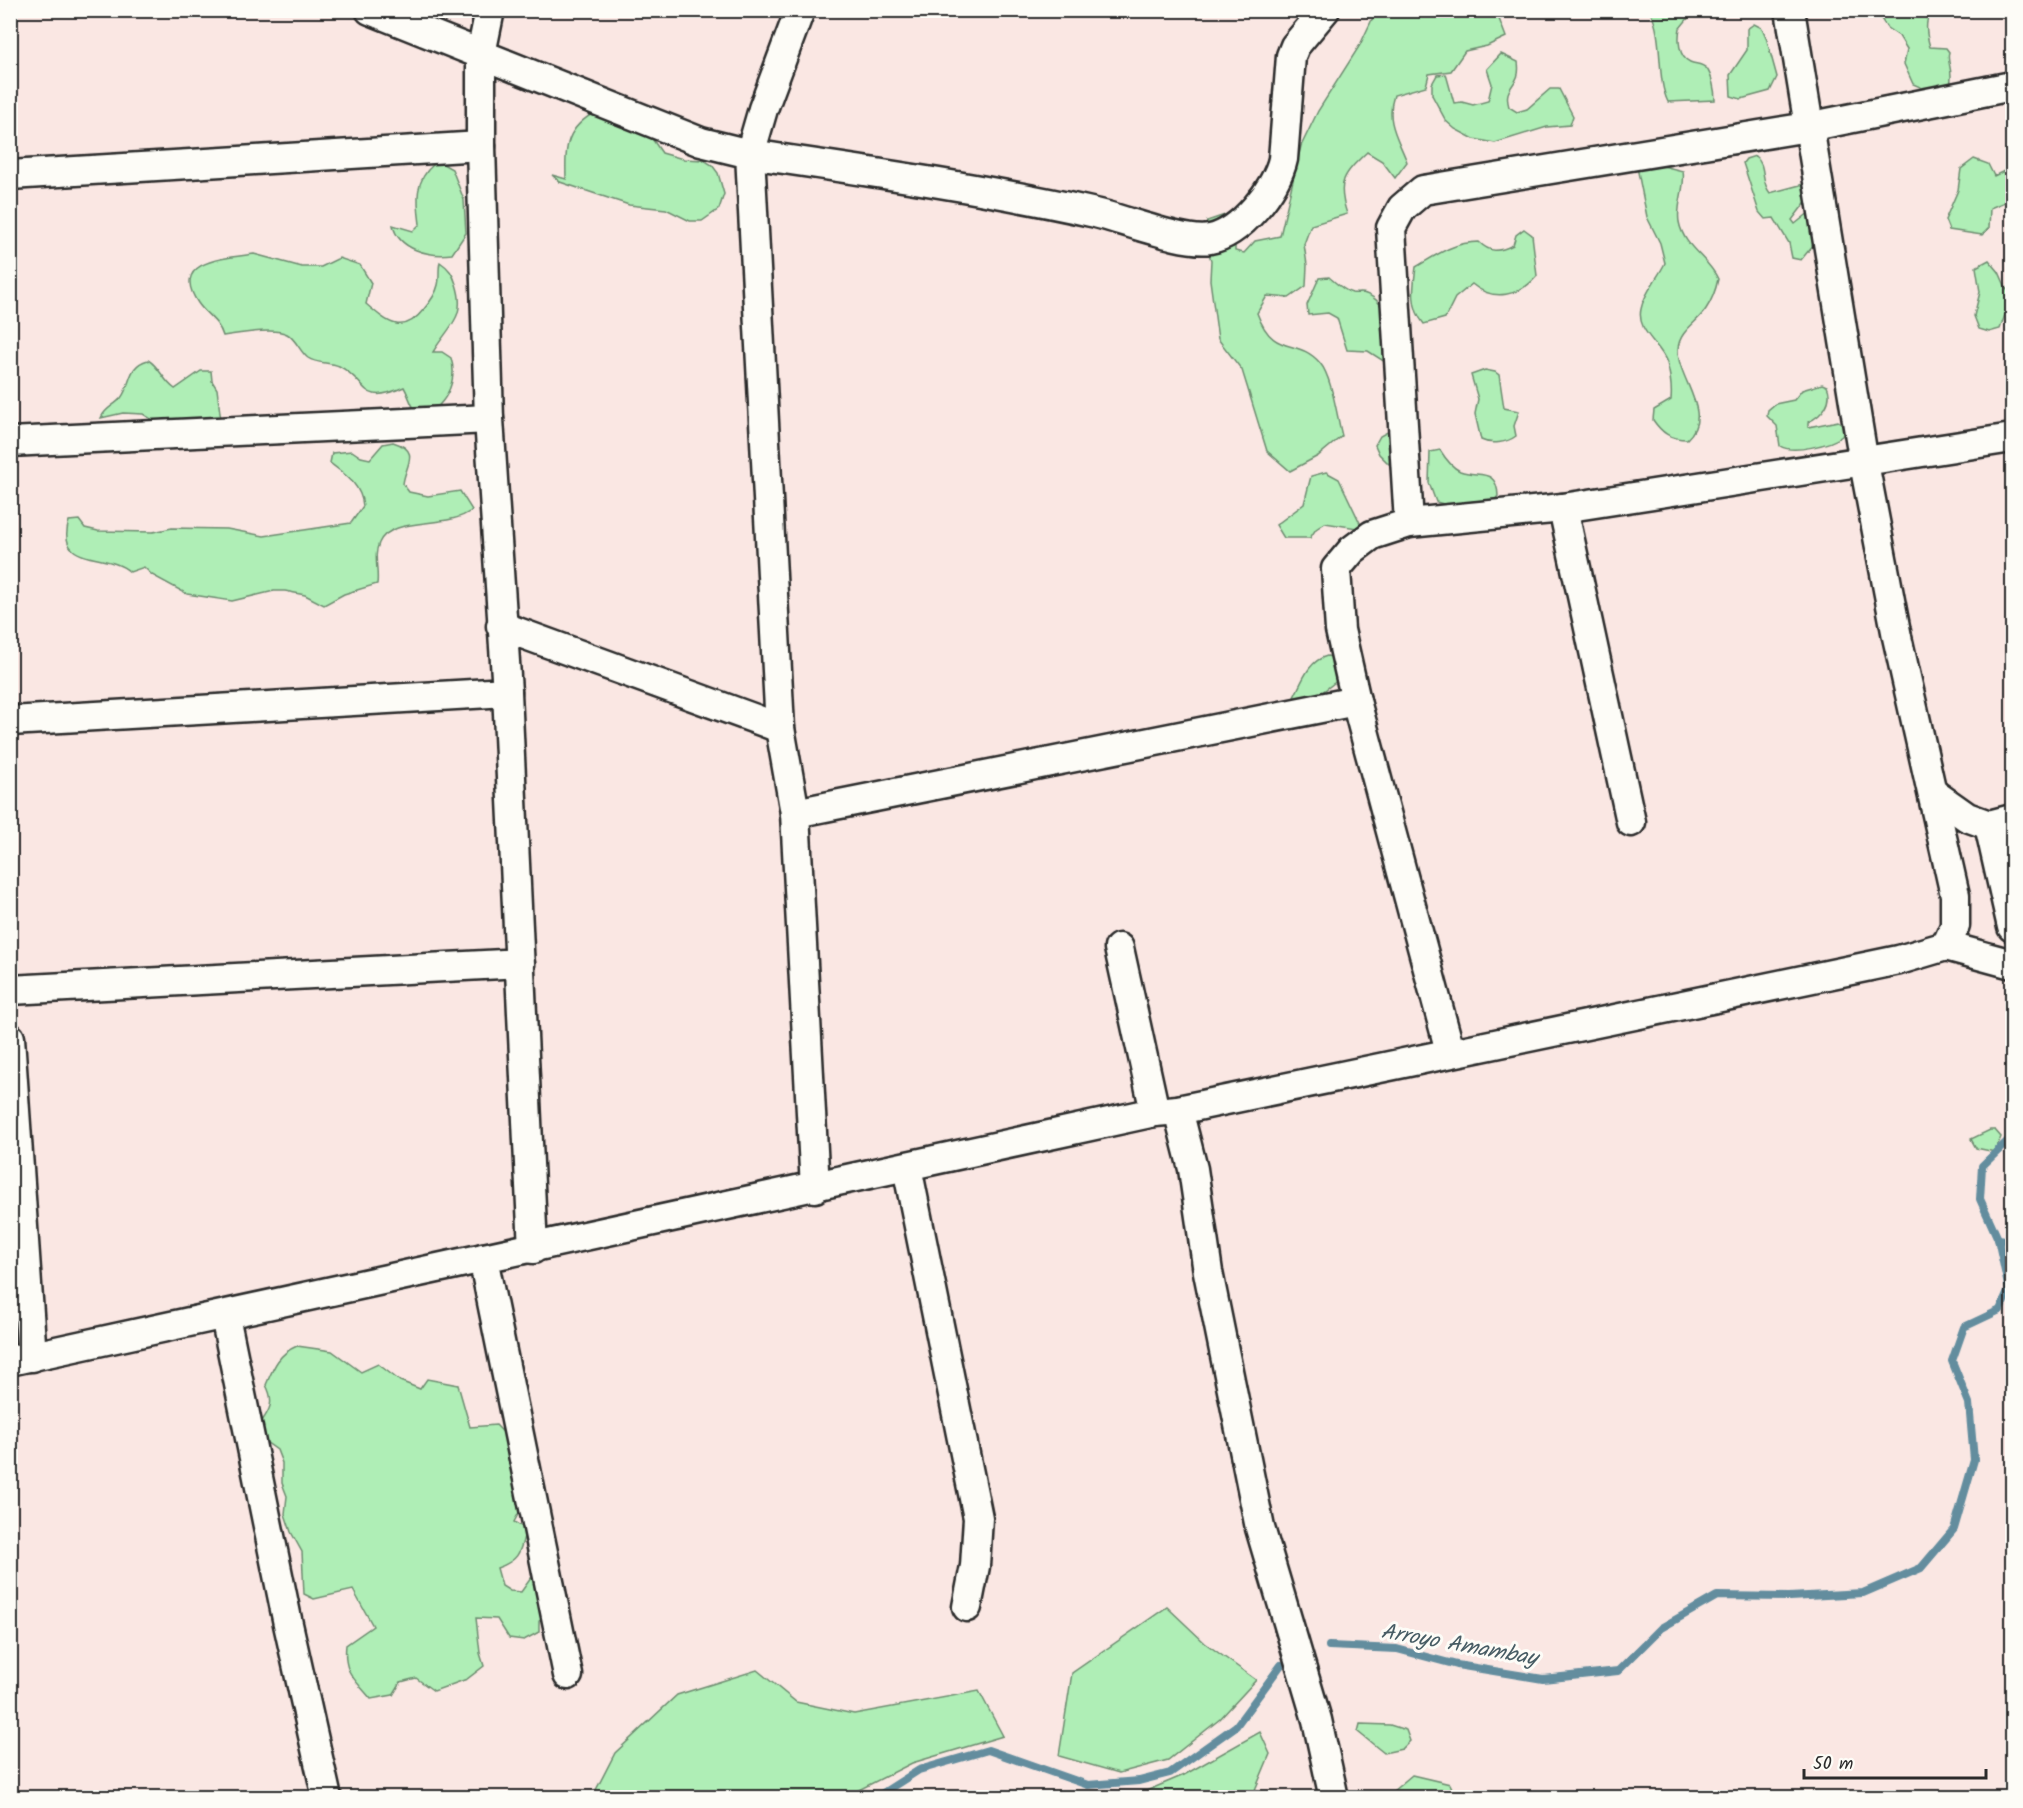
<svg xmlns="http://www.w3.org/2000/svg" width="2023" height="1808" font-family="Kalam,sans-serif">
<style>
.green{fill:#afeeb6;stroke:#6d8c70;stroke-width:1.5}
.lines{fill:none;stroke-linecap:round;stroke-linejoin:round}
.stream{stroke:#638d9e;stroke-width:8}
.minor-casing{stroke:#2b2b2b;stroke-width:33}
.minor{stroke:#fdfcf7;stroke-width:28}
.labels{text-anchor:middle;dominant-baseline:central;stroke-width:6;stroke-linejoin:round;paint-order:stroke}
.water-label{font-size:22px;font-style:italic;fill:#475c64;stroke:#fdfcf7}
</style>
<rect width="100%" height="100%" fill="#fae7e3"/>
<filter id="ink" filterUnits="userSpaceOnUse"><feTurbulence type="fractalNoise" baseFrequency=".0167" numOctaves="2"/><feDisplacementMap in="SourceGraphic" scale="12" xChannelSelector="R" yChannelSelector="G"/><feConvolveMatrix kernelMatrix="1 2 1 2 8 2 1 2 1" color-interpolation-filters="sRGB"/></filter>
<g filter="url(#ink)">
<g class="green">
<path d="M1914 10 1926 11 1930 14C1924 23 1927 37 1930 47L1946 48 1949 52C1946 62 1954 69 1950 86L1927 90 1913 84 1904 64 1907 49 1899 36 1887 28 1876 11Z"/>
<path d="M1376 11H1496L1506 37 1487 46 1465 51 1451 71 1429 74 1426 86 1394 95C1385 122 1398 138 1407 162L1395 178 1382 161 1367 152C1344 174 1336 181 1347 214L1311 225 1304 244 1307 265 1306 286 1289 298 1267 296 1257 313C1274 359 1297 336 1320 363 1332 377 1337 417 1342 436L1318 456 1290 471 1267 451 1242 370 1218 339 1210 280 1211 260 1205 241 1207 221 1225 215 1235 230V251L1244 253 1255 241 1280 236 1301 146 1318 111 1360 45Z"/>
<path d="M1650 11H1694L1680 28C1678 38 1678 57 1690 62 1696 65 1701 62 1707 69 1712 76 1715 91 1715 100L1668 102C1656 78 1664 38 1650 11Z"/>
<path d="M1754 24 1762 28 1766 37 1777 77 1770 91 1741 99 1731 96 1730 75 1747 50V29Z"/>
<path d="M1501 54 1518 62C1522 88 1502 83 1509 107L1517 112 1527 109 1550 89H1559L1573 116 1570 125 1547 127 1495 143 1474 139 1455 129 1446 121 1432 95V84L1437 75 1446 74 1454 103 1462 102 1473 105 1488 101 1492 84 1487 69Z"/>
<path d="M597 111 644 127 662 153 683 159 704 160 712 165 718 173 724 194 719 209 702 221H690L666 209 629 205 560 182 552 175 566 179C565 145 566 128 597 111Z"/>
<path d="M1755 156C1767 165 1760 182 1770 193L1804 184 1808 199 1792 220 1795 224 1815 208 1814 244 1801 260 1792 258 1789 243 1774 218 1765 219 1759 212 1743 163 1746 159Z"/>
<path d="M1974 159 1988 164 1994 176 2012 167V199L1990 208 1989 228 1982 235 1949 230 1945 220 1958 190 1961 169Z"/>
<path d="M1655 161 1663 166 1683 171C1686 188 1676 204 1679 222 1684 248 1708 257 1718 279 1716 289 1712 300 1706 309 1697 323 1679 331 1678 349 1677 379 1715 413 1687 439 1670 439 1662 433 1653 420L1654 410 1671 400C1672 389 1670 374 1667 363 1661 344 1636 332 1641 309 1644 293 1658 278 1665 263L1660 243 1647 217 1637 167Z"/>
<path d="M434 164H443L452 169 464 200 466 233 452 254C430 257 398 250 393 225L413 231 420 224C417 201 414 181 434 164Z"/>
<path d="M1524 229 1532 235 1537 276C1520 296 1493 302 1472 284L1455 298 1445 318 1424 324C1410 307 1413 288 1416 267 1436 255 1454 242 1479 242 1490 253 1499 252 1513 245L1516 235Z"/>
<path d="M254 254 302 267H321L339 258 360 265 371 283 366 304C388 323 403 336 424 309 430 302 436 294 438 285 440 277 438 270 440 262 449 268 453 274 456 284 467 318 449 325 433 352H442L451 358C458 381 445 411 419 415 410 406 410 397 404 387 359 407 370 382 339 366 329 362 317 364 308 358 300 352 296 339 287 334 274 327 238 334 223 336 219 321 206 315 198 303 169 260 226 258 254 254Z"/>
<path d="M1989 260 1999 272 2007 290 2012 292V311L2005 315 2000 329 1989 332 1979 329 1974 316 1980 292 1976 267Z"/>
<path d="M1329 277C1336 283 1343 290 1352 293 1357 294 1362 292 1366 294 1393 303 1387 341 1385 362L1368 351 1347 350 1337 318 1328 313 1308 315 1307 305 1319 278Z"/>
<path d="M148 360C160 367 163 381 175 389L201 371H211L212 381 217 389 221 421 161 425 143 414 123 413 101 418C105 408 114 406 121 398 132 383 127 366 148 360Z"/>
<path d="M1485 370 1495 372 1499 375 1504 408 1519 411 1514 426 1516 436C1507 443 1491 445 1481 440L1475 414 1478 399 1471 375Z"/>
<path d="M1822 384 1827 386C1834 401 1822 416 1808 422V427L1838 421 1846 427 1842 436C1831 445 1792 454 1780 446L1777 426 1767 416 1768 410 1775 404 1794 400 1802 390Z"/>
<path d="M1393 429 1392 467 1379 454 1375 445 1380 436Z"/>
<path d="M393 442C422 451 405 465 403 484L409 492 428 496 460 491 472 510C448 530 391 515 379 543 373 556 379 570 377 584L344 594 324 605 305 595 285 591H274L232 601 187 594 152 575 144 567 130 572C108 551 55 568 69 521L79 520 85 528 98 531 153 532 172 528 227 529 264 536 351 523 363 506C361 485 346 475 330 463L332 453 352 451 361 457 370 459 383 444Z"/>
<path d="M1440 450C1445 458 1451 467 1460 471 1478 478 1497 467 1498 496L1494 501C1475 497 1456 509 1436 502L1429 483 1430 452Z"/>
<path d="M1326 472 1339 479 1361 525 1357 528 1325 523 1316 529 1310 538H1284L1276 525 1304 504 1311 476Z"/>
<path d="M1327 656 1332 657 1338 680 1313 699 1296 701 1294 697C1302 682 1308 661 1327 656Z"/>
<path d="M1990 1130H1995L2001 1137 1995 1152 1976 1148 1971 1139Z"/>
<path d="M297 1346 332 1351 361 1372 378 1364 400 1381 420 1389 427 1379 458 1385 470 1427 496 1425 530 1460 532 1488 514 1522 526 1529C520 1552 520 1560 497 1568L502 1586 510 1591 521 1592 531 1578H556L552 1611 539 1621V1632L524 1640 509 1638 497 1619 476 1618 480 1653 484 1666 467 1679 434 1691 416 1678 401 1682 393 1695 371 1699C354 1678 343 1673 346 1645L373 1626 353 1590 314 1599 304 1594 302 1552 291 1532 285 1514 287 1496 282 1483V1463L277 1450 266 1442 260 1424C270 1410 275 1402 266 1385 273 1368 278 1354 297 1346Z"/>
<path d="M1167 1607 1205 1643 1256 1680 1220 1719 1168 1760 1119 1773 1059 1756 1072 1673Z"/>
<path d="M757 1670 796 1702 854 1714 979 1691 1003 1736 912 1763 845 1797 603 1798 596 1790 615 1753 677 1695Z"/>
<path d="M1360 1724 1390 1725 1406 1730 1410 1741 1402 1749 1384 1753 1358 1732Z"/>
<path d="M1260 1732 1270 1754 1252 1797H1132L1184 1775Z"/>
<path d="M1412 1775 1450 1784 1456 1797H1386Z"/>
</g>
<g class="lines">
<g class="stream">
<path d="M1998 1239 2012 1241"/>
<path d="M1329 1646 1397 1649 1457 1665 1543 1679 1618 1671 1661 1628 1717 1596 1789 1597 1863 1593 1921 1568 1954 1529 1974 1460 1969 1403 1952 1361 1964 1327 2000 1310 2009 1290 1998 1239 1980 1199 1982 1166 2012 1137"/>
<path d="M875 1798 919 1770 988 1750 1088 1785 1139 1781 1170 1773 1236 1726 1281 1665"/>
</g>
<defs>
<g id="minor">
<path d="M370 10 701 142 750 154 780 728 795 813 815 1188"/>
<path d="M490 10 481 54V146L489 419 507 692 533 1249"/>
<path d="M800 10 763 109 750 154C864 171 978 187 1091 212 1121 218 1184 244 1210 239 1240 234 1277 188 1283 159L1291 56 1295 46 1325 10"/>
<path d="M10 175 481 146"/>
<path d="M10 442 489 419"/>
<path d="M1563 508 1631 822"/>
<path d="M1409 523 1391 228 1402 208 1423 190 1808 127 2012 86"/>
<path d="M501 626 780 728"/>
<path d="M10 721 507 692"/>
<path d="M1933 793 1967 817 1989 825 2012 819"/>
<path d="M795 813 1356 701"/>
<path d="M1989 825 2012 927"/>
<path d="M1946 946 2012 964"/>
<path d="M1119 948 1155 1112"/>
<path d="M10 990 520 963"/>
<path d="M10 1038 32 1357"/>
<path d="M1450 1051 1356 701 1340 630 1336 569 1352 550 1372 535 1409 523 1563 508 2012 438"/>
<path d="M1178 1110 1193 1169 1208 1272 1260 1528 1317 1720 1334 1798"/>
<path d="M907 1167 978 1518 975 1566 967 1607"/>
<path d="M483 1258 568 1675"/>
<path d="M225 1316 288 1624 327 1798"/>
<path d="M10 1361 1155 1112 1178 1110 1899 960 1946 946 1955 926V895L1897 637 1864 463 1790 10"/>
</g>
</defs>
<use href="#minor" class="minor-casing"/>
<use href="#minor" class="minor"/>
</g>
</g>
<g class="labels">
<g class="water-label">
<text transform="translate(1459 1646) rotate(10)">Arroyo Amambay</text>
</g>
</g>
<rect width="2023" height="1808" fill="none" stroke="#fdfcf7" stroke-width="36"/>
<rect x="18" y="18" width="1987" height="1772" fill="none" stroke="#2b2b2b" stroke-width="2" filter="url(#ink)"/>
<path d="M1804 1769v9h182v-9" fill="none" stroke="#2b2b2b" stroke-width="3"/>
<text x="1813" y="1769" font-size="18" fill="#2b2b2b" stroke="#fdfcf7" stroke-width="4.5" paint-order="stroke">50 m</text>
</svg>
